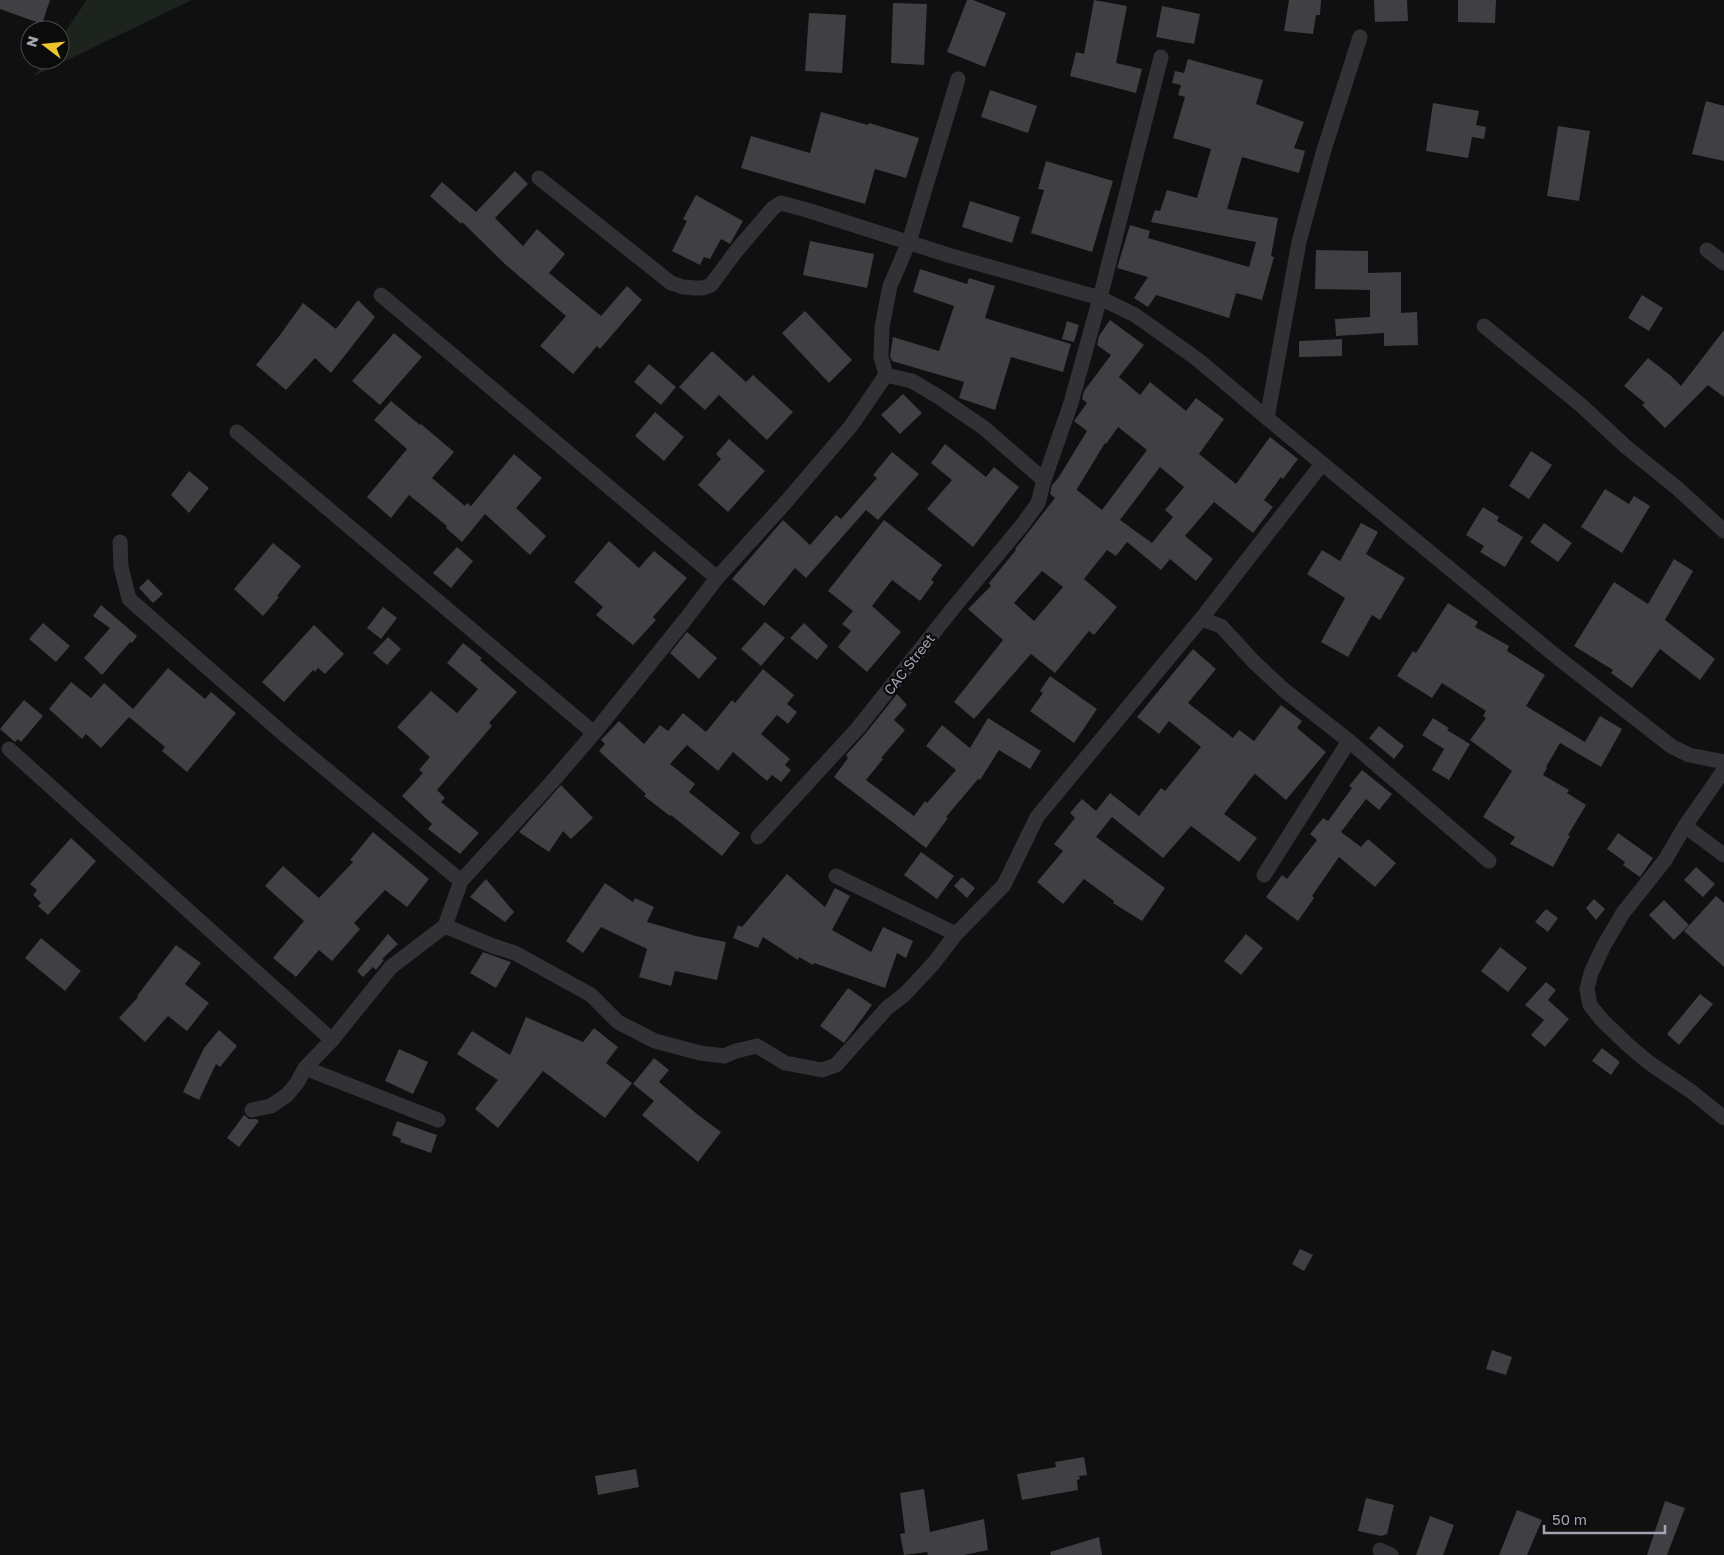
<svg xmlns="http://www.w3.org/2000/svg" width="1724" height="1555" font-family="'Golos Text',sans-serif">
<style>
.green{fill:#1d241e}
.building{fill:#3f3f44;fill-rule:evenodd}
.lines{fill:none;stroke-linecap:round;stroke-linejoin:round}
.street{stroke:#313136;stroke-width:15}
.labels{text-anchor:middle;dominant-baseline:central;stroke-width:4.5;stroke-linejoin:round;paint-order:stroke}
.street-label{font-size:14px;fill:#a2a4b2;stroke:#0b0b0c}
</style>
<rect width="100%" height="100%" fill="#101011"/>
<path class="green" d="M87 0H192L34 76 45 60H60V39Z"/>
<g class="building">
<path d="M0 0H50L42 24 0 9Z"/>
<path d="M967 0H973L1006 13 985 67 947 52Z"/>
<path d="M1094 0 1127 6 1116 63 1142 69 1136 93 1070 76 1076 52 1084 54Z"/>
<path d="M1289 0H1321L1320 15H1316L1313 34 1284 31Z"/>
<path d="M1374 0H1407L1408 21 1375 22Z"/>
<path d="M1458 0H1496L1495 23 1458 22Z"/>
<path d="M893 3 927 4 924 65 891 63Z"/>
<path d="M1162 6 1200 14 1194 44 1156 37Z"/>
<path d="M809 13 846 15 842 73 805 71Z"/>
<path d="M1188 59 1263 80 1256 104 1304 122 1294 148 1305 151 1299 173 1242 157 1227 209 1278 218 1271 256 1274 257 1262 300 1236 293 1229 318 1156 295 1148 307 1134 298 1148 277 1117 268 1130 225 1150 231 1148 238 1249 267 1256 242 1151 222 1155 210 1160 211 1167 190 1197 198 1211 149 1173 138 1185 97 1178 95 1181 85 1172 83 1175 71 1184 73Z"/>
<path d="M990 90 1037 106 1028 133 981 117Z"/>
<path d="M1706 101 1724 106V161L1692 154Z"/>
<path d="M1433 103 1479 111 1476 125 1486 127 1484 139 1472 137 1468 158 1426 151Z"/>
<path d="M821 112 868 125 869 123 919 138 906 178 875 169 865 204 741 168 751 136 810 153Z"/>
<path d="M1558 126 1590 131 1579 201 1547 196Z"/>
<path d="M1046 161 1113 181 1092 252 1031 233 1044 190 1038 189Z"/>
<path d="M515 171 528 184 495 218 523 246 537 229 565 254 549 273 601 316 627 286 642 300 600 349 597 346 573 374 540 346 566 316 506 265 462 222 461 224 430 196 442 182 476 212Z"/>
<path d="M696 195 743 221 730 244 721 239 710 259 704 257 700 265 672 251 687 221 683 219Z"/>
<path d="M970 201 1020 217 1012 243 962 227Z"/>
<path d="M810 241 874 254 867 288 803 275Z"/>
<path d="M1316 250 1368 251V273L1401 272V313L1417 312 1418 345 1384 346V333L1336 336 1335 319 1370 317V290L1315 289Z"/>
<path d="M920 269 967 284 969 278 995 286 985 318 1071 344 1063 372 1011 357 995 410 959 398 964 382 892 361 890 356 893 337 939 351 954 306 913 292Z"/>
<path d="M1642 295 1663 308 1649 331 1628 318Z"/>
<path d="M358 300 375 317 331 373 315 358 286 390 256 365 280 335 303 303 336 329Z"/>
<path d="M805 311 852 360 829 383 782 333Z"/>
<path d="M1110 320 1144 345 1119 377 1140 395 1150 382 1186 411 1196 398 1224 419 1199 454 1236 484 1270 437 1298 459 1283 479 1281 477 1264 500 1273 507 1253 533 1214 502 1185 536 1213 559 1196 581 1170 559 1161 570 1127 542 1116 556 1107 550 1084 579 1117 607 1094 635 1089 631 1055 673 1031 654 974 719 954 702 1003 640 968 609 991 586 989 583 1016 550 1015 549 1055 498 1050 494 1052 485 1059 477 1087 431 1074 421 1087 403 1082 399 1084 391 1111 355 1097 345 1099 336ZM1118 427 1147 450 1102 510 1077 490V489L1105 443 1106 444ZM1160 467 1184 487 1165 510 1173 517 1152 543 1120 520ZM1042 571 1063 587 1034 621 1014 603Z"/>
<path d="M1067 321 1079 325 1074 342 1062 339Z"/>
<path d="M1724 330V397L1708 385 1665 428 1642 405 1645 403 1624 386 1648 358 1671 376 1681 386Z"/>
<path d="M394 333 422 357 380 405 352 381Z"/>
<path d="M1342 339V356L1299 357V341Z"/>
<path d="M712 351 746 382 753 375 793 412 767 440 719 395 705 410 679 387Z"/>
<path d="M649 364 676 387 661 405 634 382Z"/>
<path d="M903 394 922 413 900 434 881 415Z"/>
<path d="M391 401 420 425 421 424 454 452 432 478 465 506 467 503 471 506 514 454 542 478 516 508 546 536 530 555 485 514 462 542 446 528 447 526 409 495 391 518 367 497 407 449 374 420Z"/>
<path d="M655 412 684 437 664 461 635 436Z"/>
<path d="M729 439 765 471 728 512 698 485 721 459 716 454Z"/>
<path d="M945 444 986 477 994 467 1019 487 973 547 927 509 952 480 931 463Z"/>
<path d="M1531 451 1552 465 1529 499 1509 486Z"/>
<path d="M892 452 919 474 878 520 866 510 806 578 795 568 764 606 732 579 783 520 810 545 836 515 841 519 877 478 873 475Z"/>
<path d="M189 471 209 488 189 513 171 495Z"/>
<path d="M1605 489 1629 504 1634 496 1650 506 1622 553 1581 527Z"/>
<path d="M1483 507 1499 517 1497 521 1523 537 1505 567 1480 552 1484 546 1466 535Z"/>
<path d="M884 520 942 565 931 580 934 582 920 601 892 580 872 606 901 632 867 672 838 647 851 631 842 624 853 611 828 591Z"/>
<path d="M1361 523 1378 532 1366 554 1405 578 1380 620 1372 615 1348 657 1321 642 1345 598 1307 574 1322 550 1340 561Z"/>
<path d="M1544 523 1572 543 1558 562 1530 542Z"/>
<path d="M609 541 639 568 654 551 687 578 653 617 656 620 633 645 596 615 603 607 574 582Z"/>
<path d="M273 543 301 566 277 596 279 597 263 616 234 589Z"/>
<path d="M457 547 473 561 451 588 433 573Z"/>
<path d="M1674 559 1693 571 1665 620 1715 659 1700 680 1660 649 1632 688 1611 673 1613 670 1574 646 1614 582 1648 604Z"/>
<path d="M148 579 163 594 153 603 139 588Z"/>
<path d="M1448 603 1478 622 1475 627 1509 646 1507 651 1545 675 1526 706 1585 742 1600 716 1622 729 1601 767 1560 743 1546 767 1547 768 1543 775 1569 790 1567 793 1586 805 1568 835 1570 836 1553 867 1510 844 1515 837 1483 817 1512 771 1470 740 1486 718 1483 716 1486 711 1442 683 1432 698 1397 676 1413 651 1416 653Z"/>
<path d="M101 605 137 636 132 643 130 642 102 675 84 658 110 628 93 616Z"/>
<path d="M383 607 397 618 381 639 367 628Z"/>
<path d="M765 622 785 638 761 666 741 649Z"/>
<path d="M43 623 70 646 56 662 29 639Z"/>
<path d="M804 623 828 646 817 660 790 638Z"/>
<path d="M314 625 344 654 325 674 318 668 315 672 313 670 284 702 262 682Z"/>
<path d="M687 632 717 658 699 679 670 653Z"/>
<path d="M388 637 401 649 387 665 373 653Z"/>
<path d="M463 643 482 658 480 660 517 692 489 723 492 726 437 790 445 798 441 802 479 833 460 854 428 829 432 824 402 796 423 773 419 770 430 757 397 727 431 691 457 713 478 689 447 663Z"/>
<path d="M1193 649 1216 669 1188 703 1233 738 1239 730 1254 741 1281 705 1302 721 1297 728 1326 752 1286 800 1255 774 1252 777 1224 814 1257 838 1239 862 1191 826 1163 858 1112 817 1096 837 1165 888 1142 921 1113 903 1114 901 1084 879 1063 904 1037 882 1063 851 1054 844 1075 818 1070 813 1082 799 1096 811 1110 793 1139 816 1161 788 1165 791 1201 747 1169 721 1159 734 1137 717Z"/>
<path d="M168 668 205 699 211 692 236 713 187 772 162 751 165 747 129 717 101 748 86 734 82 739 49 709 71 682 91 698 104 683 133 709Z"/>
<path d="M763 669 794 695 787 704 797 712 788 724 777 715 761 734 790 759 785 765 791 770 781 782 772 775 767 781 733 752 718 771 687 745 670 764 695 784 689 792 740 833 722 856 671 815 670 816 644 796 646 794 599 751 605 744 601 740 619 721 644 744 660 725 668 731 683 713 706 732 732 700 735 703Z"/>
<path d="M1050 676 1097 709 1074 743 1030 711 1043 693 1040 691Z"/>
<path d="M897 694 907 705 894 720 905 730 881 758 883 759 866 780 914 816 925 801 927 803 956 770 926 746 942 725 970 748 988 718 1041 751 1030 769 999 750 980 780 978 779 946 817 948 818 926 848 834 777 848 758 846 755 865 734Z"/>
<path d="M24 700 43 716 21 742 18 739 15 742 0 729Z"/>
<path d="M1433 718 1449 728 1447 730 1470 744 1449 780 1432 770 1444 749 1422 735Z"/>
<path d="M1379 726 1404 746 1394 759 1369 738Z"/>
<path d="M1362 770 1392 794 1379 810 1366 799 1341 832 1361 847 1368 839 1396 863 1375 887 1339 857 1312 896 1314 898 1298 921 1266 897 1282 875 1287 879 1317 840 1310 834 1323 818 1328 821 1352 788 1349 786Z"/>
<path d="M561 785 593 818 571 839 563 831 549 852 519 832Z"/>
<path d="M373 832 429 879 407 907 385 890 354 923 360 929 332 961 319 950 296 977 273 958 304 921 265 886 283 866 319 898 353 862 350 860Z"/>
<path d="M1618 833 1653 858 1640 877 1623 865 1625 862 1607 849Z"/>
<path d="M71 838 96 861 48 915 38 906 41 903 33 895 37 890 30 884Z"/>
<path d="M921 852 954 876 937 899 904 875Z"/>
<path d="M1696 867 1715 884 1703 897 1684 880Z"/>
<path d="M787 874 825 907 835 888 850 896 832 930 871 952 883 927 913 941 906 958 897 953 885 988 814 963 813 965 799 957 798 960 763 937 758 948 733 938 738 925 742 927Z"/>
<path d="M962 877 975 888 967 898 954 886Z"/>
<path d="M486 879 514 912 505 922 470 897Z"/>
<path d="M605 883 633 902 635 898 654 907 647 922 696 936 726 942 717 980 675 971 671 986 639 977 647 949 601 927 583 953 566 941Z"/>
<path d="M1716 896 1724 903V967L1684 931Z"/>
<path d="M1594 899 1605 909 1596 920 1586 908Z"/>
<path d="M1664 900 1689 925 1674 940 1649 915Z"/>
<path d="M1546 909 1558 918 1548 932 1535 922Z"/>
<path d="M388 934 398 944 382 959 384 960 376 970 373 967 363 977 357 971Z"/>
<path d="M1246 934 1263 948 1241 975 1224 961Z"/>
<path d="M41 938 81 971 65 991 25 958Z"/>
<path d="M176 945 201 963 185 984 209 1003 187 1031 168 1016 145 1042 119 1018 138 997 137 996Z"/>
<path d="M1500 947 1527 968 1508 992 1481 971Z"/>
<path d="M483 952 511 962 496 988 470 973Z"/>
<path d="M1546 982 1556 990 1548 1000 1569 1019 1545 1047 1531 1035 1544 1020 1525 1005Z"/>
<path d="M848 988 872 1005 844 1043 820 1026Z"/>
<path d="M1700 994 1713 1004 1679 1045 1667 1034Z"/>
<path d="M526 1017 583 1042 594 1028 618 1047 606 1063 632 1083 605 1118 543 1071 498 1128 475 1109 498 1080 457 1054 472 1031 510 1055Z"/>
<path d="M219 1030 237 1046 220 1067 216 1064 199 1100 183 1092 204 1048Z"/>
<path d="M1602 1048 1620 1062 1611 1075 1592 1061Z"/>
<path d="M399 1049 428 1062 413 1094 385 1081Z"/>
<path d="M654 1058 669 1070 659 1082 697 1114 721 1132 698 1162 642 1115 654 1101 633 1084Z"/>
<path d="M244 1115 249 1119H256L259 1121 239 1147 227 1138Z"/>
<path d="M397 1121 437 1135 431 1153 400 1142 401 1139 392 1135Z"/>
<path d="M1300 1249 1313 1255 1304 1271 1292 1264Z"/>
<path d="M1492 1350 1512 1357 1506 1375 1486 1369Z"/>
<path d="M1084 1457 1087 1475 1079 1476 1080 1479 1077 1480 1078 1490 1022 1500 1017 1474 1056 1467 1055 1462Z"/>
<path d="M636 1469 639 1487 598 1495 595 1476Z"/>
<path d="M924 1489 930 1532 984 1519 988 1550 964 1555H928L927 1552 904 1555 900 1534 905 1533 900 1493Z"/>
<path d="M1366 1498 1394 1505 1387 1534 1381 1536 1358 1531Z"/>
<path d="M1665 1501 1685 1508 1667 1555H1647Z"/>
<path d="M1517 1510 1542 1520 1527 1555H1499Z"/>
<path d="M1430 1516 1454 1525 1443 1555H1416Z"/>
<path d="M1099 1537 1102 1555H1051L1050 1552Z"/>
</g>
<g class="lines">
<g class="street">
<path d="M539 178 671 283 683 287 695 288H703L711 285 737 250 773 208 781 203 807 210 948 255 1100 298 1135 315 1197 359 1267 418 1557 657 1671 746 1689 755 1724 762"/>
<path d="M1707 250 1724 263"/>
<path d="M381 295 717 578"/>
<path d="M1484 326 1582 406 1625 446 1677 488 1724 531"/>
<path d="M886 375 912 381 939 397 984 428 1044 480"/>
<path d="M1267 418 1299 242 1323 153 1360 37"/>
<path d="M237 432 594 733"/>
<path d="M120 542 121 567 129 599 287 737 461 881"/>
<path d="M1201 619 1221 626 1253 661 1284 690 1349 741 1489 861"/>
<path d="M9 749 332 1040"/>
<path d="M1724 770 1685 826 1665 860 1623 913 1603 947 1591 973 1587 989 1590 1005 1602 1020 1628 1045 1648 1062 1692 1092 1724 1118"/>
<path d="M1685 826 1724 855"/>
<path d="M758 837 858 728 954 607 1023 524 1038 503 1044 480 1071 403 1100 298 1161 57"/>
<path d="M1264 875 1349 741"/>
<path d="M836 876 956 934"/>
<path d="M445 926 493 946 515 953 535 964 591 995 618 1022 655 1041 700 1053 724 1056 736 1051 757 1046 785 1063 822 1070 836 1065 887 1008 905 994 933 964 956 934 1004 885 1037 817 1201 619 1322 464"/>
<path d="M305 1068 438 1120"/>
<path d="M252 1110 271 1106 287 1095 297 1083 305 1068 332 1040 391 967 445 926 461 881 551 783 594 733 685 620 717 578 786 502 851 426 886 375 881 357 882 327 890 286 909 242 958 79"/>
<path d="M1380 1550 1391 1555"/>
</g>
</g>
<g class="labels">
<g class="street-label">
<text transform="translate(909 664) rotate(-52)">CAC Street</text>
</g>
</g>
<g transform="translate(45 45) rotate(286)"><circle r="24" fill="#0b0b0c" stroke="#47484e"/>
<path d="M0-4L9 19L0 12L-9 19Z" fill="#ebc62e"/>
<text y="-8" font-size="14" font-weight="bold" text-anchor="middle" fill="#a2a4b2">N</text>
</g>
<path d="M1544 1525v8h121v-8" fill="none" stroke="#a2a4b2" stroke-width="2.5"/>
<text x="1552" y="1525" font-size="15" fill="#a2a4b2" stroke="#0b0b0c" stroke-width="4" paint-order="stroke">50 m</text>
</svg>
